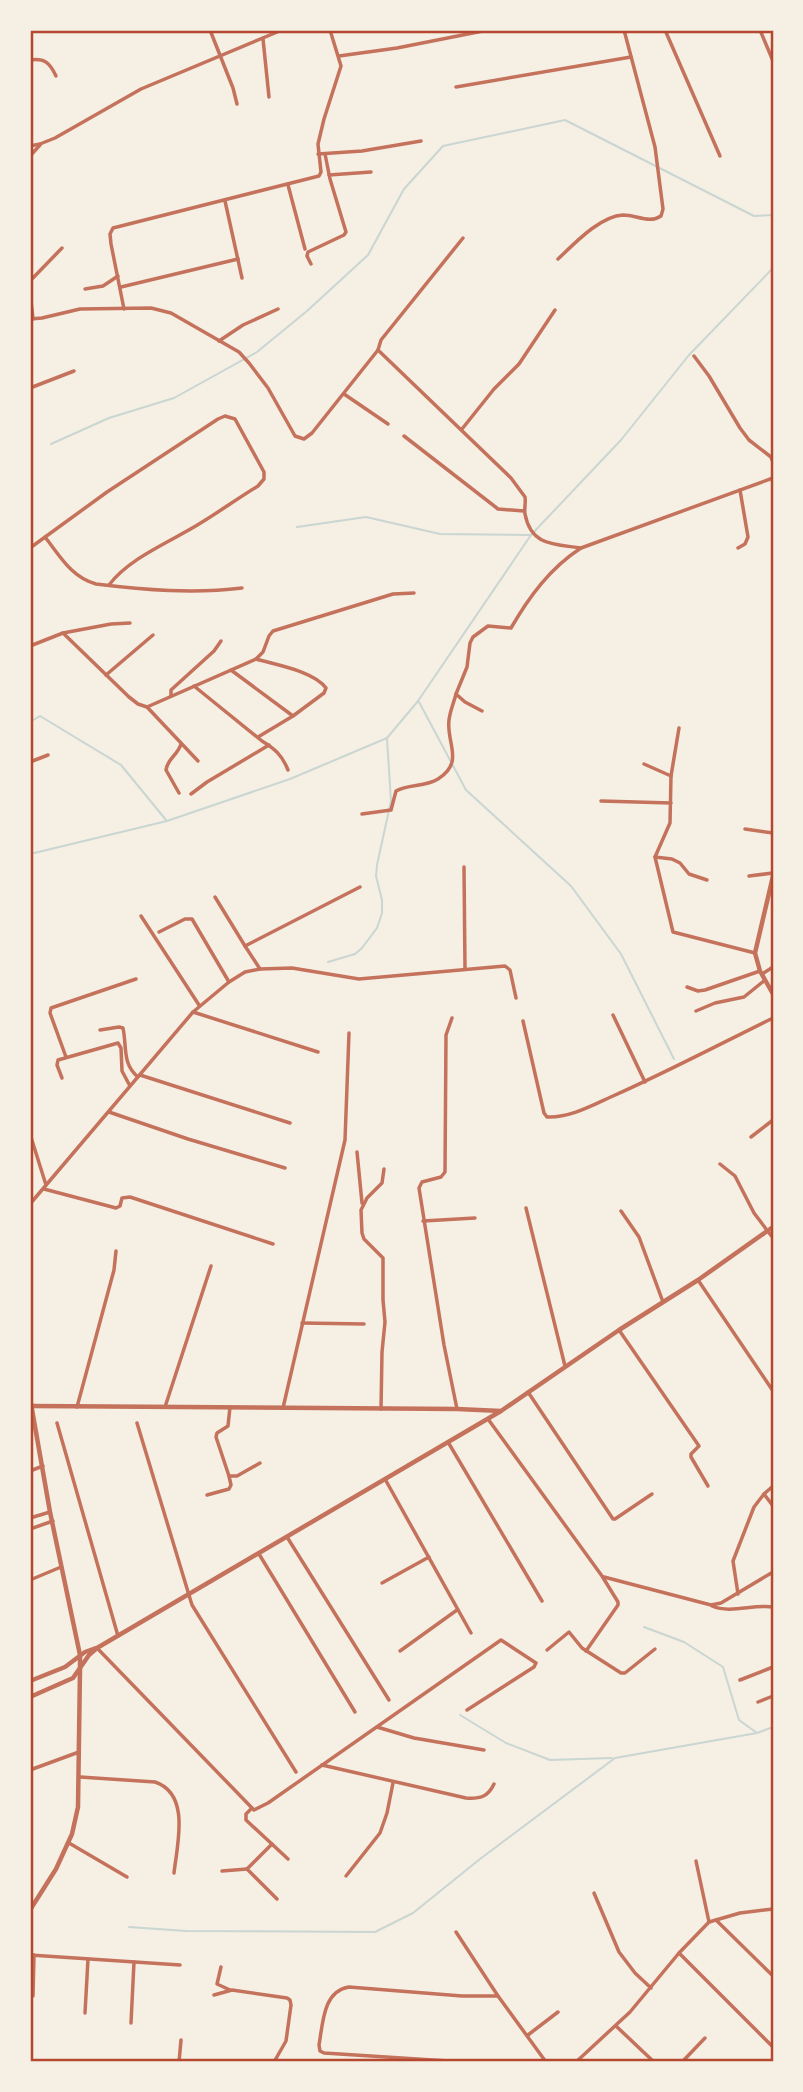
<svg xmlns="http://www.w3.org/2000/svg" width="803" height="2092" font-family="Montserrat,sans-serif">
<style>
.lines{fill:none;stroke-linecap:round;stroke-linejoin:round}
.stream{stroke:#c9d6d2;stroke-width:2}
.minor{stroke:#c5725c;stroke-width:3.5}
.tertiary{stroke:#c5725c;stroke-width:4.5}
.neatline{fill:none;stroke:#b5482f;stroke-width:2.5}
</style>
<rect width="100%" height="100%" fill="#f6efe4"/>
<g class="lines">
<g class="stream">
<path d="M51 444 109 418 174 398 257 352 307 311 368 255 404 189 443 146 565 120 754 216 773 215"/>
<path d="M297 527 366 517 440 534 530 535"/>
<path d="M419 702 466 790 571 886 621 954 674 1059"/>
<path d="M30 722 40 716 121 765 166 820"/>
<path d="M30 854 167 821 290 779 387 738 418 701 531 535 621 440 689 355 773 268"/>
<path d="M328 962 355 954 362 948 377 928 382 913V900L376 876 377 865 391 801 387 739"/>
<path d="M644 1627 684 1642 723 1667 739 1720 757 1733"/>
<path d="M460 1715 506 1743 550 1760 612 1758"/>
<path d="M129 1927 186 1931 375 1932 413 1913 480 1859 615 1758 757 1733 773 1727"/>
</g>
<g class="minor">
<path d="M210 30 233 88 237 104"/>
<path d="M665 30 720 156"/>
<path d="M760 30 773 61"/>
<path d="M263 39 269 97"/>
<path d="M339 56 397 48 488 30"/>
<path d="M30 60C45 58 50 63 56 76"/>
<path d="M456 87 631 57"/>
<path d="M30 146 40 144 55 138 141 89 282 30"/>
<path d="M318 154 362 151 421 141"/>
<path d="M30 156 40 145"/>
<path d="M329 175 371 172"/>
<path d="M288 185 305 249"/>
<path d="M225 201 242 278"/>
<path d="M558 259C574 244 600 216 623 215 637 215 649 224 661 216L663 209 655 147 624 30"/>
<path d="M311 264 307 256 308 252 344 235 346 232 330 179 325 154"/>
<path d="M30 281 62 248"/>
<path d="M121 287 238 259"/>
<path d="M85 289 103 286 118 276"/>
<path d="M30 291 33 319"/>
<path d="M124 309 111 244 110 234 113 228 319 176 321 172 318 144 324 119 341 66 330 30"/>
<path d="M30 319 42 318 80 309 151 308 171 313 239 352 249 363 268 388 295 436 304 439 312 433 378 350 381 340 463 238"/>
<path d="M219 341 243 325 278 309"/>
<path d="M378 350 511 478 525 497C526 503 524 509 525 514 531 546 554 544 581 548"/>
<path d="M694 356 709 376 740 428 749 440 771 457 773 462"/>
<path d="M30 388 74 371"/>
<path d="M344 394 388 424"/>
<path d="M462 429 494 389 519 364 555 310"/>
<path d="M404 436 498 509 524 511"/>
<path d="M45 537C60 556 72 578 96 584 145 590 193 594 242 588"/>
<path d="M30 548 107 492 218 419 225 416 235 419 264 472V479L258 486C238 498 219 512 199 524 170 542 129 558 109 585"/>
<path d="M738 548 745 544 748 537 740 490"/>
<path d="M63 633 111 624 130 623"/>
<path d="M30 646 63 633 129 697 138 704 147 707 256 659 263 652 269 636 273 631 393 594 414 593"/>
<path d="M256 659C276 665 314 671 326 688L324 693 293 716 258 737"/>
<path d="M231 670 293 716"/>
<path d="M106 675 153 635"/>
<path d="M194 686 262 741C275 749 282 755 288 770"/>
<path d="M171 696V690L214 651 221 641"/>
<path d="M147 707 198 761"/>
<path d="M482 711 465 702 456 694 467 667 470 643 473 637 488 626 511 628C529 597 550 568 581 548L773 478"/>
<path d="M679 728 671 776 670 823 655 857 673 932 755 953"/>
<path d="M30 762 48 755"/>
<path d="M644 764 671 776"/>
<path d="M179 793 166 770C167 759 178 755 181 744"/>
<path d="M191 794 207 782 269 745"/>
<path d="M601 801 671 803"/>
<path d="M362 814 391 810 396 791C409 784 425 787 438 779 465 762 446 743 449 720 450 711 454 702 456 694"/>
<path d="M745 829 773 833"/>
<path d="M655 857 672 859 680 863 689 874 707 880"/>
<path d="M464 867 465 969"/>
<path d="M749 876 773 873"/>
<path d="M215 897 245 946"/>
<path d="M141 916 199 1005"/>
<path d="M159 932 185 919H192L229 982"/>
<path d="M260 969 245 946 360 887"/>
<path d="M762 974 773 967"/>
<path d="M687 987 698 991 705 990 760 971"/>
<path d="M696 1011 715 1003 744 997 765 980"/>
<path d="M193 1012 318 1052"/>
<path d="M613 1015 645 1082"/>
<path d="M452 1018 446 1035 445 1172 441 1177 422 1182 419 1188 444 1345 457 1409"/>
<path d="M523 1021 544 1113 547 1117C570 1118 593 1105 613 1096 667 1072 720 1044 773 1018"/>
<path d="M100 1030 119 1027 123 1028C127 1047 122 1064 138 1077"/>
<path d="M66 1057 50 1013 51 1008 136 979"/>
<path d="M140 1075 290 1123"/>
<path d="M62 1078 57 1065 58 1060 118 1043 121 1048 122 1071 130 1086"/>
<path d="M109 1112 188 1139 285 1168"/>
<path d="M30 1134 46 1185"/>
<path d="M751 1137 773 1120"/>
<path d="M357 1152 362 1203"/>
<path d="M720 1164 735 1176 754 1213 773 1238"/>
<path d="M44 1189 116 1208 120 1206 122 1198 130 1197 273 1244"/>
<path d="M30 1204 193 1012 229 982 245 972 260 969 292 968 359 979 505 966 510 970 516 998"/>
<path d="M526 1208 565 1366"/>
<path d="M621 1211 639 1237 663 1302"/>
<path d="M423 1221 475 1218"/>
<path d="M698 1280 773 1391"/>
<path d="M302 1323 364 1324"/>
<path d="M619 1330 699 1446 691 1454V1457L708 1486"/>
<path d="M528 1392 613 1519H615L652 1494"/>
<path d="M77 1407 114 1270 116 1251"/>
<path d="M165 1407 211 1266"/>
<path d="M230 1407 228 1426 217 1433 216 1437 229 1476H237L260 1463"/>
<path d="M283 1408 345 1140 349 1033"/>
<path d="M381 1409 382 1352 385 1322 383 1300V1258L364 1239 362 1233 361 1210 367 1198 382 1183 384 1169"/>
<path d="M488 1419 602 1576 618 1602V1605L586 1651"/>
<path d="M57 1423 118 1636"/>
<path d="M137 1423 192 1605 296 1772"/>
<path d="M448 1442 542 1601"/>
<path d="M30 1471 43 1466"/>
<path d="M385 1479 471 1633"/>
<path d="M764 1494 773 1506"/>
<path d="M207 1495 229 1489 231 1485 229 1476"/>
<path d="M30 1518 50 1512"/>
<path d="M30 1529 53 1521"/>
<path d="M287 1537 389 1700"/>
<path d="M259 1554 355 1712"/>
<path d="M604 1577 711 1605 721 1603 773 1572"/>
<path d="M30 1580 61 1567"/>
<path d="M382 1583 429 1557"/>
<path d="M738 1594 733 1561 754 1507 764 1494 773 1486"/>
<path d="M712 1606C731 1614 753 1604 773 1607"/>
<path d="M97 1648 254 1810 268 1803 501 1640 536 1663 534 1667 467 1710"/>
<path d="M547 1650 569 1632 582 1648 621 1673H625L655 1649"/>
<path d="M400 1651 457 1610"/>
<path d="M740 1680 773 1667"/>
<path d="M758 1702 773 1696"/>
<path d="M377 1727 414 1738 484 1750"/>
<path d="M322 1765 466 1798C480 1799 488 1797 494 1784"/>
<path d="M30 1770 79 1752"/>
<path d="M80 1777 155 1782C191 1794 177 1845 174 1873"/>
<path d="M251 1809 246 1814V1820L288 1859"/>
<path d="M69 1843 127 1877"/>
<path d="M272 1844 247 1869 277 1899"/>
<path d="M696 1861 709 1922"/>
<path d="M222 1871 247 1869"/>
<path d="M346 1876 380 1833 387 1813 393 1783"/>
<path d="M594 1893 619 1952 635 1973 651 1988"/>
<path d="M716 1920 773 1976"/>
<path d="M456 1932 498 1996"/>
<path d="M679 1953 773 2047"/>
<path d="M30 1955 180 1965"/>
<path d="M221 1967 217 1984 230 1990"/>
<path d="M214 1995 232 1990 287 1998 290 2000 291 2005 286 2041 274 2062"/>
<path d="M33 1996 34 1955"/>
<path d="M85 2013 88 1959"/>
<path d="M131 2023 134 1962"/>
<path d="M616 2026 654 2062"/>
<path d="M528 2035 558 2012"/>
<path d="M179 2062 181 2040"/>
<path d="M464 2062 324 2053 320 2051 319 2045C323 2023 323 1991 349 1987L462 1996H498L546 2062"/>
<path d="M576 2062 630 2012 679 1953 709 1922 740 1913 773 1909"/>
<path d="M682 2062 705 2038"/>
</g>
<g class="tertiary">
<path d="M773 876 755 953 760 971 773 994"/>
<path d="M30 1398 50 1512 80 1655V1669L78 1807 72 1834 56 1869 30 1910"/>
<path d="M33 1406 457 1409 501 1411"/>
<path d="M30 1681 65 1667 85 1652 96 1648"/>
<path d="M30 1697 73 1678 89 1655 97 1648 501 1411 619 1330 698 1280 773 1227"/>
</g>
</g>
<rect width="803" height="2092" fill="none" stroke="#f6efe4" stroke-width="63"/>
<rect x="32" y="32" width="740" height="2028" class="neatline"/>
</svg>
